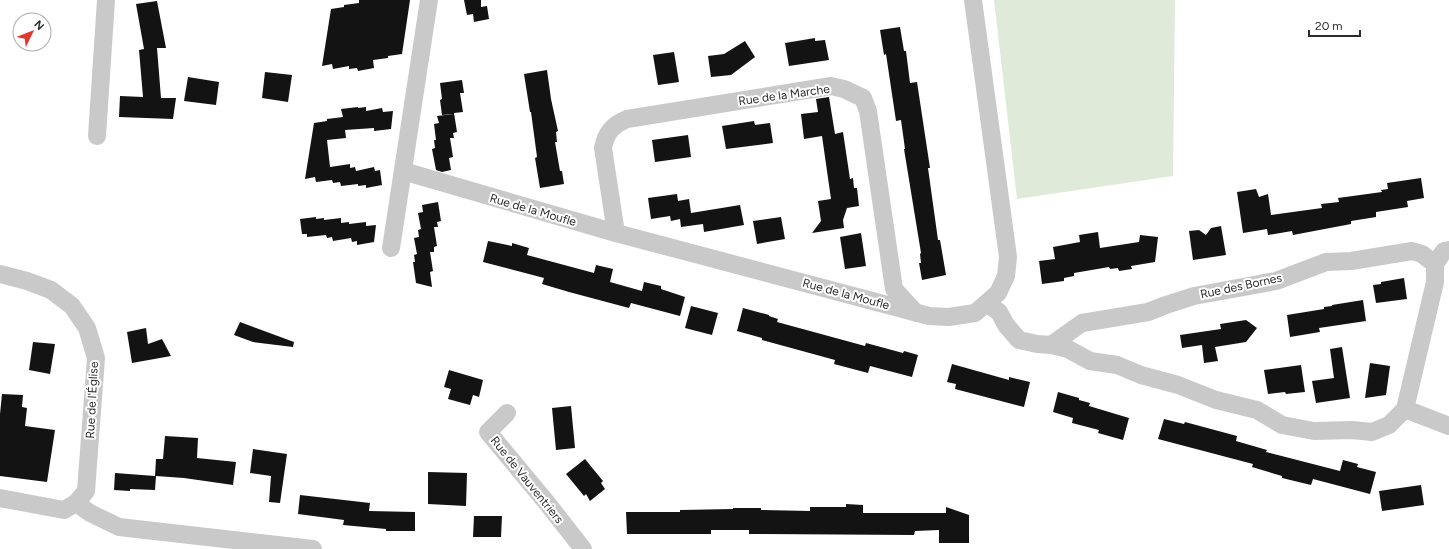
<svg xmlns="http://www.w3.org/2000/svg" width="1449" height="549" font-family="Figtree,sans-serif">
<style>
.green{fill:#e0ead9}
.building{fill:#131313}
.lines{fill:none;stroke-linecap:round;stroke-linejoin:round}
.minor{stroke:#c9c9c9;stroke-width:18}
.labels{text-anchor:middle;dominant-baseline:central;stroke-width:4;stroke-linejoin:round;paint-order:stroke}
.street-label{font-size:12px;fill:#2c2c2c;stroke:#fff}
</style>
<rect width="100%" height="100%" fill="#fff"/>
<polygon class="green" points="994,0 1175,0 1173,176 1017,199"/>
<g class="building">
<polygon points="359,0 410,0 402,54 388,56 388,58 373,60 374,68 358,71 357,68 349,69 349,66 333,69 332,64 322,66 331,9 344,7 344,5 359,3"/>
<polygon points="464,0 481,0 481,7 487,6 489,19 474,22 473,14 467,15"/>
<polygon points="157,1 166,48 157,48 161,98 176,98 173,119 119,117 120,96 143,97 139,50 144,49 136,4"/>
<polygon points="900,27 904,51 906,51 910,83 917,82 930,168 928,168 938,240 940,240 946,275 922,280 919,263 921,263 920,254 921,253 904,149 905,149 901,120 896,121 886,54 884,55 880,30"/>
<polygon points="815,38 815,41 825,40 829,60 789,66 785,43"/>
<polygon points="745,41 755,57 731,75 711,77 708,56 724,54"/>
<polygon points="674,52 679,82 658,85 653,55"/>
<polygon points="547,70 551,99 558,131 556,132 557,142 555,142 560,171 562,171 564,184 540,188 535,158 537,157 531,112 530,112 524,74"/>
<polygon points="265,72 292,75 288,102 262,98"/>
<polygon points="188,77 219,82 216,105 184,101"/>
<polygon points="462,80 464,93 460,93 463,112 454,113 457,132 453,133 454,138 450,138 453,157 449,158 451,170 442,172 436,170 432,149 435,148 434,140 436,140 434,124 439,123 437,116 453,114 442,115 440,100 442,99 440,83"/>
<polygon points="829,97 835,134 843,132 850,179 853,178 854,188 857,188 859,206 847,208 843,220 844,228 812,233 821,221 818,201 831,199 822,136 804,139 801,114 818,112 816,99"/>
<polygon points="358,107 358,108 366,107 366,111 382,108 383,112 393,111 391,129 374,131 374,128 345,130 346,138 327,140 330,167 350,164 350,168 355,167 356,171 374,167 375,171 380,170 382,185 366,188 366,185 358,186 358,184 341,186 340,182 333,183 332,180 316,182 315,177 305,179 314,123 327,121 327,119 343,117 341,109"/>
<polygon points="754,121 755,125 770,123 773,143 726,149 722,126"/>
<polygon points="688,135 691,157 655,162 652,140"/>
<polygon points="1421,178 1424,198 1407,201 1408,207 1376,212 1376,217 1351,221 1351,224 1293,235 1292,231 1268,235 1267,229 1243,233 1237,192 1256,189 1259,197 1268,194 1271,215 1322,208 1321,204 1339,202 1338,198 1382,192 1381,190 1388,189 1387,183"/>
<polygon points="677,194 678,201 689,199 691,213 740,205 744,225 704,232 703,224 681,227 680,219 671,221 670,216 651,219 648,198"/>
<polygon points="438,202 441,221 437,222 438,227 434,227 437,246 434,247 434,252 430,252 433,271 430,272 432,287 416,283 413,262 415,262 414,255 417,254 414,238 419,237 418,230 421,229 418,213 423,212 422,205"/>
<polygon points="316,217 316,219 324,218 324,220 341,218 341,223 349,222 349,224 366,222 366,226 376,225 374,242 357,245 357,241 352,242 351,238 333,241 332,237 327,238 326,235 307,237 307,234 302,234 300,219"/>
<polygon points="781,217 785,239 757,244 753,221"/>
<polygon points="1221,226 1226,255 1193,260 1189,231 1199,230 1206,235 1211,228"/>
<polygon points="1098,232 1100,248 1139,242 1140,235 1158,237 1155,262 1131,266 1132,269 1119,271 1118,268 1110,269 1109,267 1074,273 1074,276 1064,278 1064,281 1042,284 1039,261 1055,259 1053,247 1080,242 1079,235"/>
<polygon points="861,233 866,266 845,269 840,237"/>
<polygon points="488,241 512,246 512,243 529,248 527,255 594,273 596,265 613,269 610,282 642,291 644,282 661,286 661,289 685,297 680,316 631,303 629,308 569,292 542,284 544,278 483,262"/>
<polygon points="1404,278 1407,299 1376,303 1373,285 1381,284 1381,282"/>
<polygon points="1363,300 1366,321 1319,328 1320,332 1290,337 1287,315 1324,309 1324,307 1332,306 1332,305"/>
<polygon points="691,306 718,313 712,335 685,328"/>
<polygon points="743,308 769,315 769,316 778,319 777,322 865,346 866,343 903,353 904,351 918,355 912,377 870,366 868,373 834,364 835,360 762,340 762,338 737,331"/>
<polygon points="1246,320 1257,328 1246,342 1215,347 1218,361 1204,363 1202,345 1182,348 1180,335 1221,329 1220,324"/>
<polygon points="240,322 294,342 293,347 253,342 234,335"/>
<polygon points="146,328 148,344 162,339 171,356 132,363 127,332"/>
<polygon points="33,342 55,344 50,374 29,370"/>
<polygon points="1342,347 1350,398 1316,403 1312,381 1334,378 1330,349"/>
<polygon points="1370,363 1390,366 1386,395 1365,398"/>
<polygon points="952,364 1009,380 1009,377 1030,382 1024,407 955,389 956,384 947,382"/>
<polygon points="1301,365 1305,392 1286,394 1285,392 1268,394 1264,370"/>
<polygon points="449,370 483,380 479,397 473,395 470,405 448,399 451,389 444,387"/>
<polygon points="1058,392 1079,398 1079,400 1090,403 1089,406 1129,418 1123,440 1098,433 1099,430 1072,423 1073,418 1053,412"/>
<polygon points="2,394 23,395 22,407 27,408 25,426 55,430 47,482 0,476 0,414"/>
<polygon points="571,406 575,448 556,450 552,408"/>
<polygon points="1164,419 1184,424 1185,422 1237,436 1236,441 1267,450 1266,452 1340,471 1343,460 1358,464 1357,467 1376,472 1370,494 1313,479 1311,485 1282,478 1282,476 1252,467 1253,464 1158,439"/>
<polygon points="165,436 198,438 197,458 236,462 233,485 184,478 156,476 155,490 130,489 130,491 114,490 115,473 155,476 156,459 163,459"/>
<polygon points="253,449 287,454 280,503 269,502 271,476 250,473"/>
<polygon points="585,459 603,481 601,483 605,489 590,501 586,494 584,496 566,474"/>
<polygon points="428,472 467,473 466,506 428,504"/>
<polygon points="1421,485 1424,505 1382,511 1379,491"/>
<polygon points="300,495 370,503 369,511 415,512 415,531 386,531 386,529 343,525 344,520 298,514"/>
<polygon points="846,504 863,505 863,513 946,513 946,507 969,515 969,543 939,543 939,530 915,531 914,535 749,534 749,530 711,530 711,534 627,534 626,512 680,512 680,510 733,509 733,508 761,508 761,510 810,511 810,507 846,507"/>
<polygon points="474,516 502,516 501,537 473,537"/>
</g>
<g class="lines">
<g class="minor">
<polyline points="97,136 106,0"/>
<polyline points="403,171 616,233 929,316 949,317 975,313 998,293 1006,276 1008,257 973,0"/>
<path d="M 616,233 L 603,148 C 606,132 613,125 627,119 L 831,86 L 844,89 L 863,98 L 868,111 L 894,289 L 916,313"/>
<polyline points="391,248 429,0"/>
<polyline points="1435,264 1444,251 1449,250"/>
<polyline points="0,274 27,281 51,290 72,306 87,328 96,358 86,491 76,503 64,510 0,498"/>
<polyline points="987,304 999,312 1006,325 1019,340 1037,344 1051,345 1082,323 1148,312 1166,305 1194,296 1276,281 1326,262 1351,261 1412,251 1422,254 1435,264 1435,282 1405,409 1389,425 1372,432 1352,430 1314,431 1282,425 1257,410 1216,400 1178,385 1141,375 1117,365 1090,361 1068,349 1051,345"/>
<polyline points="1405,409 1449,426"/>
<polyline points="507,413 488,432 547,503 583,549"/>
<polyline points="76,503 90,513 119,527 313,549"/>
</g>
</g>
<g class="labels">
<g class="street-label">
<text transform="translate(784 95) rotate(-8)">Rue de la Marche</text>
<text transform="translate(533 210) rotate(16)">Rue de la Moufle</text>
<text transform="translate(1241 286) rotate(-12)">Rue des Bornes</text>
<text transform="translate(846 294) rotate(15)">Rue de la Moufle</text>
<text transform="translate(92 400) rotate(-87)">Rue de l'Église</text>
<text transform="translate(527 480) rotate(51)">Rue de Vauventriers</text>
</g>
</g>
<g transform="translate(32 32) rotate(47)"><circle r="19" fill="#ffffff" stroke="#ababab"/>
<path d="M0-3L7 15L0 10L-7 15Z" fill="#e2372f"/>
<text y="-6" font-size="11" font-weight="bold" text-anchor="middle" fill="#2c2c2c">N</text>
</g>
<path d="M1309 30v6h51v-6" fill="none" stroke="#2c2c2c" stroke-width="2"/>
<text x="1315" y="30" font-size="12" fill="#2c2c2c" stroke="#ffffff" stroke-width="3" paint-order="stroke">20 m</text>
</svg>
